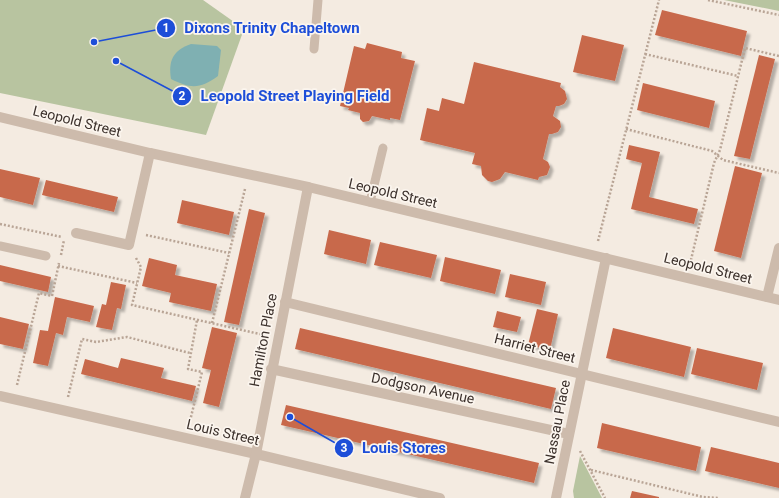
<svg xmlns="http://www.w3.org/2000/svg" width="779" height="498" font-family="Roboto,sans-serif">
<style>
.green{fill:#b8c4a0}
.water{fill:#7fb0b2}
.building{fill:#c8694b;filter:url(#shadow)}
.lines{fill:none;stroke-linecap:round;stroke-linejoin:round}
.path{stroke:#b9a596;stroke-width:2.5;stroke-dasharray:2 2;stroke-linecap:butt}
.service{stroke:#cdbbac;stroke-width:9}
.minor{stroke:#cdbbac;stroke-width:10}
.labels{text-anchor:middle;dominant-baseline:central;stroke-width:3.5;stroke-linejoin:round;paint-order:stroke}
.street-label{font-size:14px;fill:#3b302b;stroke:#fbf5ee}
.leader{fill:none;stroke:#1d4ed8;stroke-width:1.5}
.callout-dot{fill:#1d4ed8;stroke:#fbf5ee;stroke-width:1.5}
.mark-label{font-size:12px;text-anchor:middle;font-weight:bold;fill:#fff}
.callout-label{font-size:15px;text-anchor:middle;font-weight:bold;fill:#1d4ed8;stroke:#fbf5ee;stroke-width:3.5;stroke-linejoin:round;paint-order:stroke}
</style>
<defs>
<filter id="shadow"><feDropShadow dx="3.5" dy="3.5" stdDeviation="1" flood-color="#0004"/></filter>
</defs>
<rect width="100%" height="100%" fill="#f4ebe1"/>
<g class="green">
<polygon points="0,0 203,0 244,29 206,135 0,93"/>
<polygon points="724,0 779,0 779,11"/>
<polygon points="580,456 602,498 574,498 573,491"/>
</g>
<path class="water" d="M 191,44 L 217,46 L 221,50 L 218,76 C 200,89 191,89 171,79 C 168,61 173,50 191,44 Z"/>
<g class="building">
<polygon points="662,10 747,31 741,56 655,35"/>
<polygon points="582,35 624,45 615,81 573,72"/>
<polygon points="367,43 402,52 401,58 415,61 400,120 390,118 390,120 372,116 369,121 363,122 360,119 360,113 348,110 349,108 340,106 354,46 365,49"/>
<polygon points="759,55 775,59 750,159 734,156"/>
<polygon points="474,62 561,83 560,87 565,91 567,99 564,104 559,106 556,106 553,116 560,121 561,127 558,132 552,134 549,134 543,159 548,162 550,167 547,175 539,177 538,180 505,172 500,179 492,182 488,181 482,175 481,166 472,164 475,153 420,140 427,108 439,111 442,98 464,104"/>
<polygon points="643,83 715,101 709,128 637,110"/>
<polygon points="629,145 660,152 649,197 698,209 694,224 631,209 642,163 626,159"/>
<polygon points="735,166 762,173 741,258 714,251"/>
<polygon points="0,169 40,178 33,205 0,197"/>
<polygon points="46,180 118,197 114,212 42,195"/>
<polygon points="182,200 234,212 229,235 177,223"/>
<polygon points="249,209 265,213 239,325 224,322"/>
<polygon points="329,230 371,240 366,264 324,254"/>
<polygon points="380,242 437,255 431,278 374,265"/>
<polygon points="445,257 501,270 495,294 440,281"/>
<polygon points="149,258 177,265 175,275 217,284 211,311 169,302 171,293 142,286"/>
<polygon points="0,265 51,277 48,292 0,281"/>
<polygon points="510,274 546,282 541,305 505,297"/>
<polygon points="111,282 126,285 121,309 117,308 112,330 96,327 102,304 106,305"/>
<polygon points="55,297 94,306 90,322 67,317 63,335 56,333 48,366 33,363 40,330 48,331"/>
<polygon points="537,309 558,314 550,350 528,345"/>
<polygon points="497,311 521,317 517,332 493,327"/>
<polygon points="0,317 29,324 23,349 0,344"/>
<polygon points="212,327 237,333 219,407 203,403 211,370 202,368"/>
<polygon points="300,328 556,388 551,409 295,349"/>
<polygon points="613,328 691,347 684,377 606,358"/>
<polygon points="697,348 763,363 757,390 691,374"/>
<polygon points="121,358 164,368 161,378 196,386 192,401 81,374 85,359 118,368"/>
<polygon points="286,405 539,463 534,483 281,425"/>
<polygon points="602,423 701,447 696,471 597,448"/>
<polygon points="711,447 779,463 779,488 705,471"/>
<polygon points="632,491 659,497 659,498 630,498"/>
</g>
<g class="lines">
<g class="path">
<polyline points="708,0 779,15"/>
<polyline points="645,54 738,76"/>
<polyline points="626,129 712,151 723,160 779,173"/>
<polyline points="0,224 62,237"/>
<polyline points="146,235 229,253"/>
<polyline points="598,241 659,0"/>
<polyline points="61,255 64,240"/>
<polyline points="136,258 141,267 132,305 264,335"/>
<polyline points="690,264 714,163 720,150 745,48 779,56"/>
<polyline points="58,266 137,283"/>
<polyline points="212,323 245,189"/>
<polyline points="17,385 39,293 52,296 59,263"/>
<polyline points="68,397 82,339 96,342 127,337 190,353"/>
<polyline points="189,425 202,372 188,369 197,320"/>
<polyline points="580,451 605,498"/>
<polyline points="591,470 703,497 718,498"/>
</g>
<g class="service">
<polyline points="314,49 318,0"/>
<polyline points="370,202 383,148"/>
<polyline points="0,246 46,256"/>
</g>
<g class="minor">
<polyline points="0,117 150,153 308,187 779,300"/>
<polyline points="76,233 129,245 150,153"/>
<polyline points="767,297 779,248"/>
<polyline points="285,302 779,422"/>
<polyline points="271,369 569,434"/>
<polyline points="0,396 256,454 440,498"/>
<polyline points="245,498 256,454 308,187"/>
<polyline points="556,498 606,258"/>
</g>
</g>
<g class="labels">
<g class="street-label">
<text transform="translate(77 121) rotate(14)">Leopold Street</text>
<text transform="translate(393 193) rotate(13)">Leopold Street</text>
<text transform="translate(708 268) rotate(14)">Leopold Street</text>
<text transform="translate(263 340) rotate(-79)">Hamilton Place</text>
<text transform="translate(535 348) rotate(14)">Harriet Street</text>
<text transform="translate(423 388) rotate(12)">Dodgson Avenue</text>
<text transform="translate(557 422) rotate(-79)">Nassau Place</text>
<text transform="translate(223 432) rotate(13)">Louis Street</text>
</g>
</g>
<path class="leader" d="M94 42L166 28M116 61L182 96M290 417L344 448"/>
<g class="callout-dot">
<circle cx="94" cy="42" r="4"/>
<circle cx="116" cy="61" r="4"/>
<circle cx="290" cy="417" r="4"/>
<circle cx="166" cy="28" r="10"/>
<circle cx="182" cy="96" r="10"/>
<circle cx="344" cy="448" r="10"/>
</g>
<g class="mark-label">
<text x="166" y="32">1</text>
<text x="182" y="100">2</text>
<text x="344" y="452">3</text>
</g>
<g class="callout-label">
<text x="272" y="33">Dixons Trinity Chapeltown</text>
<text x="295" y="101">Leopold Street Playing Field</text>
<text x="404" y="453">Louis Stores</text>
</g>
</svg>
